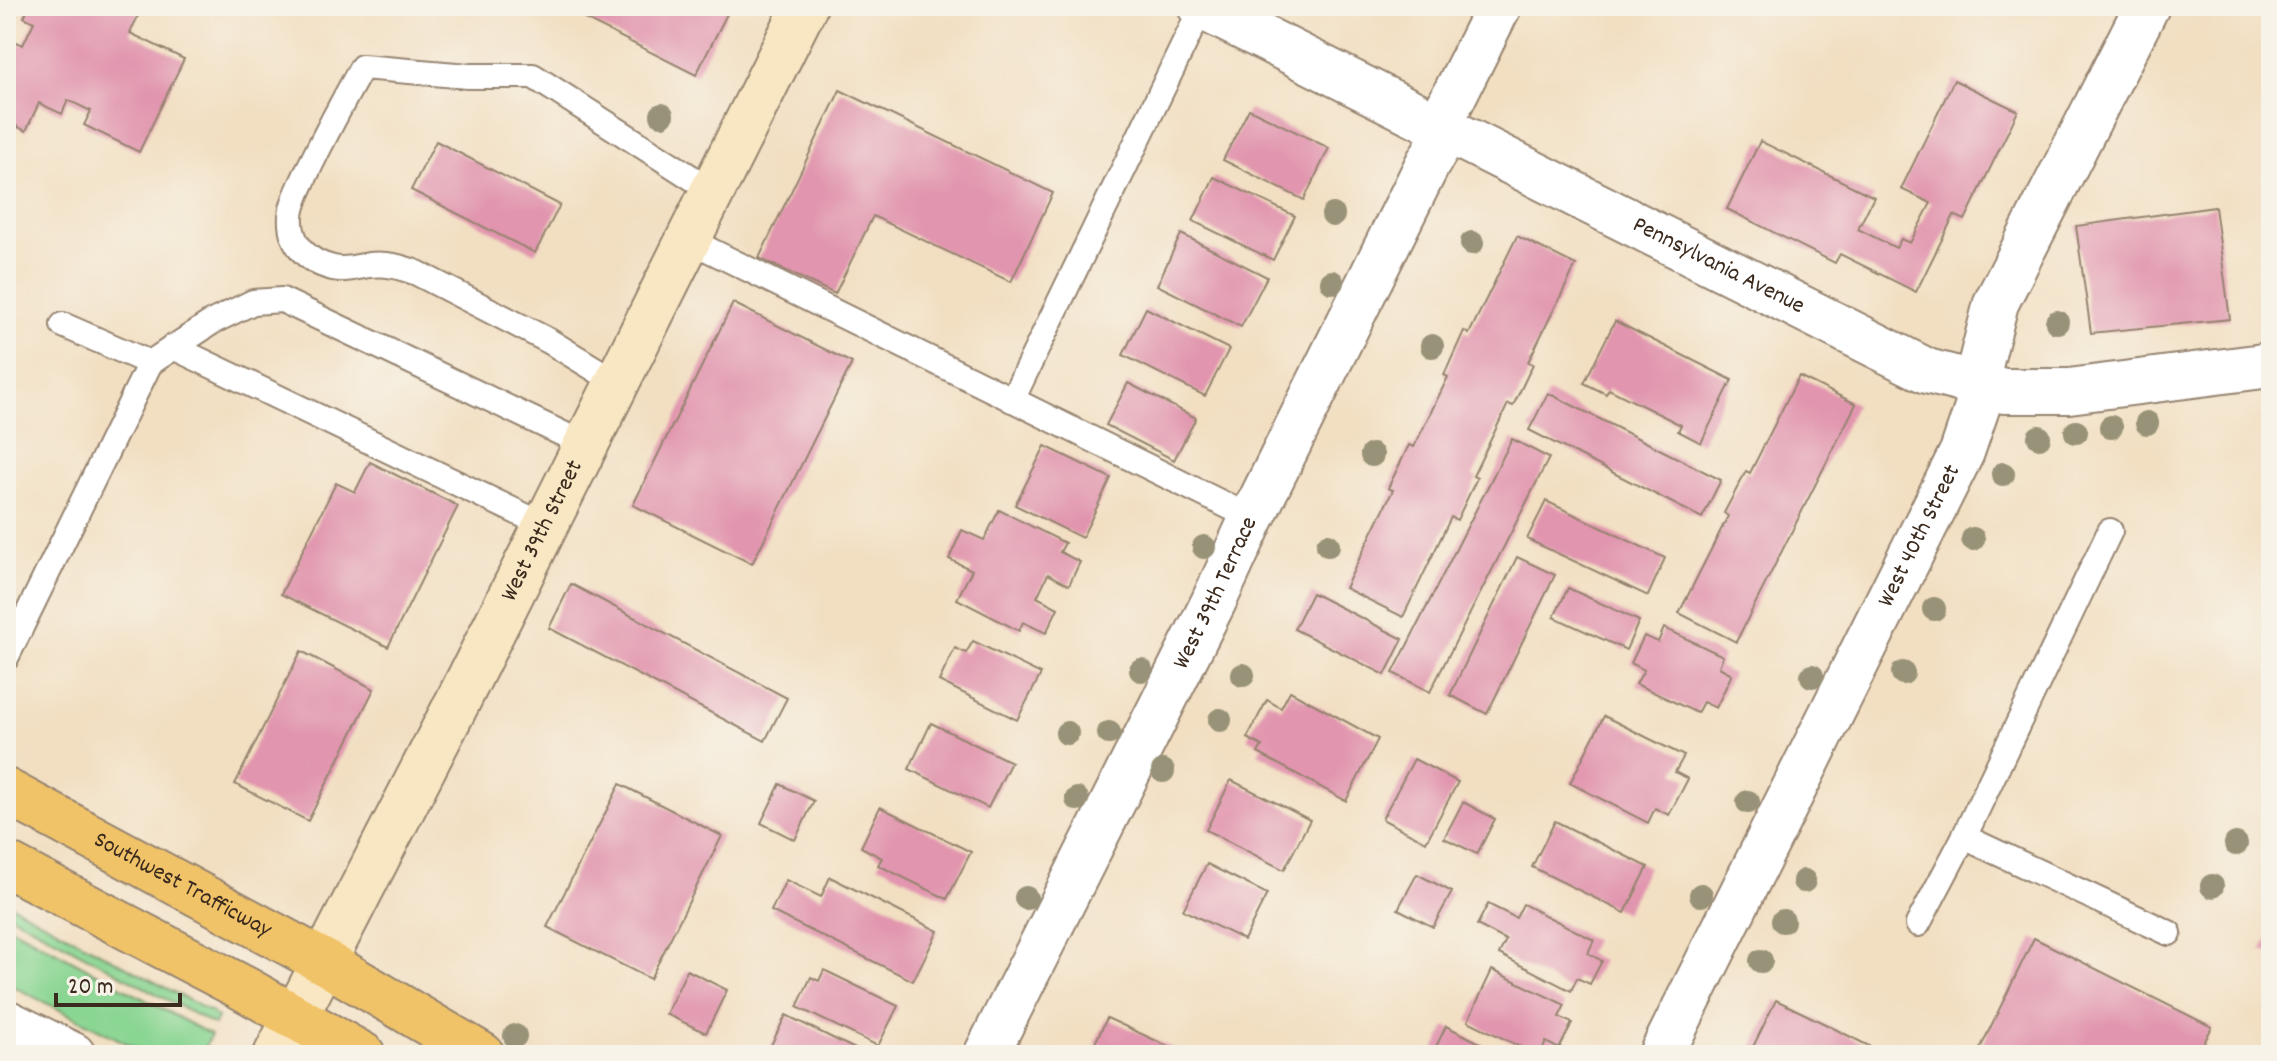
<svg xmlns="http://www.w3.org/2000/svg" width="2277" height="1061" font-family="Dekko,sans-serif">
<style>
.grass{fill:#89d592;stroke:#628058;stroke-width:2}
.building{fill:#e195ae}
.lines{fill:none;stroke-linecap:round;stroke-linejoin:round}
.lane-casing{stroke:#968470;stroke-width:28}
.street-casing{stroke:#968470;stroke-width:48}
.secondary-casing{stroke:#968470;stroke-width:48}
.primary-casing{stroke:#968470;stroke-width:48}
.lane{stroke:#fff;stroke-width:24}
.street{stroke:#fff;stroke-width:44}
.secondary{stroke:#f9e7c3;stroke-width:44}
.primary{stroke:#f1c369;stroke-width:44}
.tree{fill:#989378}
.labels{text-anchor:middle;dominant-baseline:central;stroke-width:7;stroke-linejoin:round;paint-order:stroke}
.street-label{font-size:24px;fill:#3b2a1e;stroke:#f7f3e8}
</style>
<rect width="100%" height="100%" fill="#f7f3e8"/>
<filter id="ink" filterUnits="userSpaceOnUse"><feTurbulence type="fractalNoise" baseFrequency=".0125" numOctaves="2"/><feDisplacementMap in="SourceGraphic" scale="16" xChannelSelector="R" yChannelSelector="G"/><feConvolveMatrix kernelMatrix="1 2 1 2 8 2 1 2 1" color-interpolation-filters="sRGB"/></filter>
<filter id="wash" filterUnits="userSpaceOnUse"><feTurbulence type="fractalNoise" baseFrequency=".006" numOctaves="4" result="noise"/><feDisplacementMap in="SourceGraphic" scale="32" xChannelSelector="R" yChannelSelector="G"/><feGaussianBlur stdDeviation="1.8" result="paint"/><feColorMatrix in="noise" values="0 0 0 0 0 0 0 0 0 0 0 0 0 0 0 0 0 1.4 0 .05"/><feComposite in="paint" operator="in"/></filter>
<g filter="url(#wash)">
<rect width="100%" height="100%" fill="#f2dfc2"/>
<g class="grass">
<polygon points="6,902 211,1012 218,1018 214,1025 6,913"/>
<polygon points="6,925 211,1035 201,1055 150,1055 6,983"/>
</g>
<g id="blocks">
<g class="building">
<polygon points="29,6 122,6 139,14 130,33 184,59 139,152 84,125 91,111 68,100 62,114 39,103 26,131 6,121 6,37 23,45 34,22 24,17"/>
<polygon points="586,6 731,6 696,75 581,17"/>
<polygon points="1954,80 2018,111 1965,220 1954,215 1916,292 1840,254 1835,263 1727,209 1760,141 1874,197 1858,229 1896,248 1901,239 1910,243 1931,203 1901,189"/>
<polygon points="840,90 1053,193 1011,282 873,216 835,294 759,258"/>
<polygon points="1249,109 1329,148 1304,200 1223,160"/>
<polygon points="436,141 560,205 535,253 411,190"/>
<polygon points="1214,177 1295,216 1273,260 1193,221"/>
<polygon points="2215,207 2230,319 2091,333 2076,226"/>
<polygon points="1181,234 1267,277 1241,327 1157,285"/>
<polygon points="1517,236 1576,265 1528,362 1533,364 1513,406 1508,404 1473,476 1477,478 1457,520 1451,517 1403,617 1345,588 1393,490 1388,488 1409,445 1414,447 1448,377 1444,375 1464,331 1469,334"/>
<polygon points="733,303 852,363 752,564 633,505"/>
<polygon points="1146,308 1229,349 1205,396 1123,355"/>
<polygon points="1615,321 1732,380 1701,443 1678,431 1681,425 1609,389 1606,394 1584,383"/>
<polygon points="1799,376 1856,404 1736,642 1679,613 1728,516 1724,513 1746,471 1750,473"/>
<polygon points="1128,383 1196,418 1174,460 1106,425"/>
<polygon points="1548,393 1721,480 1702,518 1529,430"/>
<polygon points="2271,418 2271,451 2269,451 2265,419"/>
<polygon points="1512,439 1549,458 1430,692 1393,673"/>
<polygon points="1045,446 1111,478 1082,538 1015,505"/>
<polygon points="370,462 458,506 388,647 281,594 336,483 355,492"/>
<polygon points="1546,501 1665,558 1648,596 1527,539"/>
<polygon points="999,510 1065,543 1060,552 1080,562 1069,585 1048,574 1037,597 1058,608 1046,633 1023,622 1019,631 957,599 972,570 949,559 962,530 984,540"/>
<polygon points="1517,557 1555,575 1487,714 1450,695"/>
<polygon points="571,584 787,698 765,741 549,628"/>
<polygon points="1568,588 1639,621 1626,650 1554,617"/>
<polygon points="1312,593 1403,639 1385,675 1294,629"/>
<polygon points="1664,628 1723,656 1719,667 1732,674 1716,708 1703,702 1697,713 1636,684 1644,670 1631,663 1644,636 1658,642"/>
<polygon points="973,641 1041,674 1017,720 939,681 955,648 966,653"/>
<polygon points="301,651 374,689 308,821 235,784"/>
<polygon points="1290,691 1378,739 1346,801 1258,753 1262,746 1247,738 1267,700 1281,708"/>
<polygon points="1604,716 1684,756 1675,772 1688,779 1669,815 1655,808 1648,823 1570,783"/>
<polygon points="931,723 1011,762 988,808 909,769"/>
<polygon points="1414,759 1458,782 1426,842 1382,819"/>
<polygon points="1231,780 1310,820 1284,870 1206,830"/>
<polygon points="620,784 722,836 650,979 547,927"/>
<polygon points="780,784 814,801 795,840 761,823"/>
<polygon points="1463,802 1495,819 1477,854 1444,838"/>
<polygon points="880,807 971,852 947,899 878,865 882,858 861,847"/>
<polygon points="1555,821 1648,867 1625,913 1532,867"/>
<polygon points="1207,864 1267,894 1244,940 1183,910"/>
<polygon points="1417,874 1452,892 1433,927 1398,909"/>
<polygon points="830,877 938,931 913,981 771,911 786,880 821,897"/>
<polygon points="1488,904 1516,918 1523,904 1594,940 1588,953 1602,961 1590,984 1577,978 1571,991 1499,954 1506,940 1477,925"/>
<polygon points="2271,933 2271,954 2262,950"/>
<polygon points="2034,938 2212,1027 2198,1055 1977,1055"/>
<polygon points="687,970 727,990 706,1033 666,1014"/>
<polygon points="824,970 898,1006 878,1046 797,1007 811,977 819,981"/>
<polygon points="1492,970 1565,1005 1559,1017 1572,1023 1559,1049 1546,1042 1540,1055 1537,1055 1468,1021"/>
<polygon points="1776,1000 1811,1017 1887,1055 1749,1055"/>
<polygon points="786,1015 867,1055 766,1055"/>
<polygon points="1107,1018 1187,1055 1110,1055 1112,1051 1095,1043"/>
<polygon points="1446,1026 1504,1055 1432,1055"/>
</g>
</g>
</g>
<g filter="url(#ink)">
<use href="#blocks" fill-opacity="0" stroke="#968470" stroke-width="2"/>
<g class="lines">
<g class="lane-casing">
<g id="lane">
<polyline points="689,240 1252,518"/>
<polyline points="63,325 150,363 212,322 253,302 282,300 586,445"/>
<polyline points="173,347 546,526"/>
<path d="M 618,383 L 549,341 L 417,273 C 401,267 387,263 369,265 C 356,267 346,271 333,268 C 307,262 289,243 291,216 C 292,201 302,184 308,170 C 325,135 343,101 362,67 L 468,76 L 533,76 L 714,192"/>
<polyline points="1012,400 1202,7"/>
<polyline points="6,658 150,363"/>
<polyline points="1964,837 2169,933"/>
<polyline points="1918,924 1964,837 2110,531"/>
</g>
</g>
<g class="street-casing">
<g id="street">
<path id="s1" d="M 1200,6 L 1927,371 L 2004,391 L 2069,391 L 2271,365"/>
<polyline points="1439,126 1499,6"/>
<polyline points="6,1022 73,1055"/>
<path id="s2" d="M 986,1055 L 1213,603 L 1252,518 L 1428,163 L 1447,131"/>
<path id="s3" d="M 1661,1055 L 1962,452 L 1978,405 L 1976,382 L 1996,303 L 2147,6"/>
</g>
</g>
<g class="secondary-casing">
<g id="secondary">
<path id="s4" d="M 276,1055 L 456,705 L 805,6"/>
</g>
</g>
<g class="primary-casing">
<g id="primary">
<path id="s5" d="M 6,791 L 326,963 L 482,1055"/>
<polyline points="6,864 245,989 363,1055"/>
</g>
</g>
<use href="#lane" class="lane"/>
<use href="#street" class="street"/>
<use href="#secondary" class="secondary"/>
<use href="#primary" class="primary"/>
</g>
<g class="tree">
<circle cx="662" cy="115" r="12"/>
<circle cx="1333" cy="215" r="12"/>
<circle cx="1472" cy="243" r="12"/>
<circle cx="1332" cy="282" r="12"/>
<circle cx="2057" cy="322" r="12"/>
<circle cx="1432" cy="346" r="12"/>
<circle cx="2147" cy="423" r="12"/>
<circle cx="2111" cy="427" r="12"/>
<circle cx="2076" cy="432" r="12"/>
<circle cx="2039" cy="437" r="12"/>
<circle cx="1372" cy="455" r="12"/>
<circle cx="2003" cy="474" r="12"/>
<circle cx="1973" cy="539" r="12"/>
<circle cx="1328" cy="545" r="12"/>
<circle cx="1204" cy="547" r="12"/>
<circle cx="1934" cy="609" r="12"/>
<circle cx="1141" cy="670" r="12"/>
<circle cx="1903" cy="673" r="12"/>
<circle cx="1243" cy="675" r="12"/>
<circle cx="1812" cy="676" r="12"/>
<circle cx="1220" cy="720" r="12"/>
<circle cx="1067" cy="733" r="12"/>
<circle cx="1109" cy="733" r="12"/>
<circle cx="1163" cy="771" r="12"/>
<circle cx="1077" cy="799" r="12"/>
<circle cx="1748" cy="802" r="12"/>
<circle cx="2236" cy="844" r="12"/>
<circle cx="1804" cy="881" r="12"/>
<circle cx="2212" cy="886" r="12"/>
<circle cx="1701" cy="895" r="12"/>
<circle cx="1026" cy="898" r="12"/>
<circle cx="1783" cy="921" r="12"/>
<circle cx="1761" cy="961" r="12"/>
<circle cx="515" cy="1036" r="12"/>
</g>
</g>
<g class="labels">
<g class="street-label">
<text stroke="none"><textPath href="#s1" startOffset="580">Pennsylvania Avenue</textPath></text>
<text stroke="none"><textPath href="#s4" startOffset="588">West 39th Street</textPath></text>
<text stroke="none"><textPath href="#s3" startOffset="580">West 40th Street</textPath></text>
<text stroke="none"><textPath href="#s2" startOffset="516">West 39th Terrace</textPath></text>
<text stroke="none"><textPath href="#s5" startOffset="200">Southwest Trafficway</textPath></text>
</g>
</g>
<rect width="2277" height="1061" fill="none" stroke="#f7f3e8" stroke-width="32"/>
<path d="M56 993v12h124v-12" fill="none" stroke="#3b2a1e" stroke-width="4"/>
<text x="68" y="993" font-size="24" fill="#3b2a1e" stroke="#f7f3e8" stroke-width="6" paint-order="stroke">20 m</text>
</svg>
